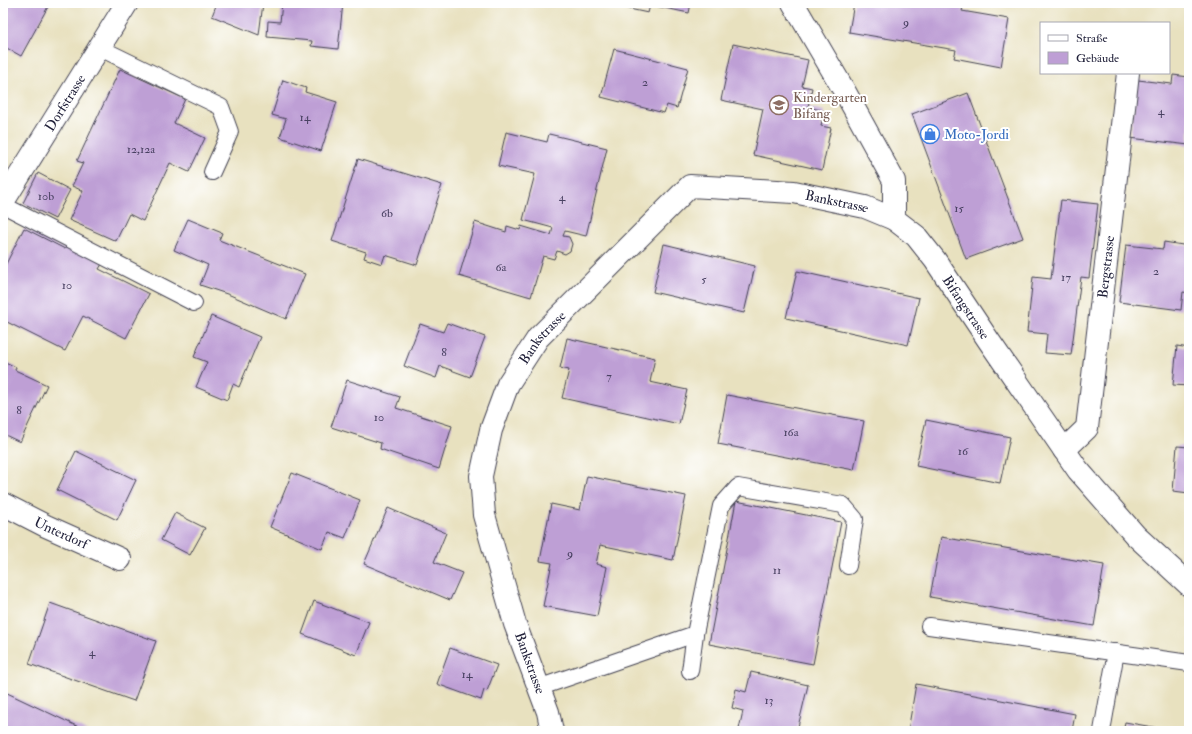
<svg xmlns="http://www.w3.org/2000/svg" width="1192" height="734" font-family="'IM FELL Double Pica',serif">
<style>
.building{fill:#be9fd5}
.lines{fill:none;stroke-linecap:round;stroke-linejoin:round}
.service-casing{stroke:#403f4f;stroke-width:18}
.minor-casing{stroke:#403f4f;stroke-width:24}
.service{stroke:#fff;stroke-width:16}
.minor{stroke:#fff;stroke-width:22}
.labels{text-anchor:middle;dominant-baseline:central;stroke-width:4;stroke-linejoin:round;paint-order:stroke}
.number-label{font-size:12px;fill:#494162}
.education-label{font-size:14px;fill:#785e54;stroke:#fff;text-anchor:start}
.street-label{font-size:14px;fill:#22223b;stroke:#fff}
.shop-label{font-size:14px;fill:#366cbe;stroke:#fff;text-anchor:start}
</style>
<rect width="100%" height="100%" fill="#fff"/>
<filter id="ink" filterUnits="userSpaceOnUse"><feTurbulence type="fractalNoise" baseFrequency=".025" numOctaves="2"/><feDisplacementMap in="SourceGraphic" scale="8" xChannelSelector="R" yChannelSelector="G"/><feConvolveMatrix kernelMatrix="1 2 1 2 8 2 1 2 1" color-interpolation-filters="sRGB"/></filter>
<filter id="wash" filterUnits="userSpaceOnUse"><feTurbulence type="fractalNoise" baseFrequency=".012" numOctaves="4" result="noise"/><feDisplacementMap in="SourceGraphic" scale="16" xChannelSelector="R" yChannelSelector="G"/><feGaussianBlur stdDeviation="0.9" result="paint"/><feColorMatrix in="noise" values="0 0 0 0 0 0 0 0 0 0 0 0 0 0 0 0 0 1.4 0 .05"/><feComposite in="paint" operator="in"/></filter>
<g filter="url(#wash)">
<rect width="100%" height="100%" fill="#e8e1bf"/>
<g id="blocks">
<g class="building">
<polygon points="3,3 50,3 21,56 3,46"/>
<polygon points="217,3 263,3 259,35 212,16"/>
<polygon points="282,3 343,3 338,49 311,46 312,41 267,37 268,21 280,22"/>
<polygon points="601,3 691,3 689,13 650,5 648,13"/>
<polygon points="854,3 964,3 962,11 1009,19 1001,67 954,58 956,50 849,32"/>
<polygon points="733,44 808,60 802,86 812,88 808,107 824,111 821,126 831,128 822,170 753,155 763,109 721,100"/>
<polygon points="614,49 688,68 677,108 667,105 664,113 601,97"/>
<polygon points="120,69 185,99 174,123 205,138 189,172 170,163 143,221 129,214 116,241 69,220 83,191 72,186 83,163 77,161"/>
<polygon points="1173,75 1189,77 1189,145 1130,138 1138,80 1172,84"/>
<polygon points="283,80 306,88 305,92 337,102 321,151 280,137 286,119 272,115"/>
<polygon points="968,93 1023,238 966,259 912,114"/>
<polygon points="506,132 547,142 549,134 607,148 586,236 565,231 563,236 569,237 572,244 570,251 565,254 557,251 554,259 543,256 531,297 459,276 475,222 506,232 507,226 520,230 521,226 551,235 553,228 523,220 535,174 498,166"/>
<polygon points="358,159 442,185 417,265 385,255 382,264 364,258 366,252 332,241"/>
<polygon points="38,173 70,190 55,219 23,203"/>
<polygon points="1061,200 1098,204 1089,278 1081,277 1071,355 1045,353 1047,334 1027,332 1033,277 1051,279"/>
<polygon points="188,219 222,233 219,240 305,274 286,319 230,295 200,285 208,265 174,250"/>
<polygon points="24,228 65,249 69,240 105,259 99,269 149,294 126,338 83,316 65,351 3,320 3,270"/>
<polygon points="1164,242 1189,246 1189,293 1183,292 1181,310 1119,302 1126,245 1163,249"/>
<polygon points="664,244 755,266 744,313 653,292"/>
<polygon points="797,271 919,298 908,345 786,318"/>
<polygon points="211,316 260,337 239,387 233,384 227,400 196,387 207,362 194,357"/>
<polygon points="447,323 485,337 470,377 440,366 436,378 404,366 420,324 443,332"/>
<polygon points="567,338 655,358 650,382 687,390 679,424 562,398 569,370 560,368"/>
<polygon points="1177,346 1189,348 1189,386 1173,385"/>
<polygon points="3,361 16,367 15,370 47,385 20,442 3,434"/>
<polygon points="347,380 400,397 396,408 452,426 439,469 380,449 381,443 331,427"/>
<polygon points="727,395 864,421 854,470 718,444"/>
<polygon points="926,420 1010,437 1000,483 916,466"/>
<polygon points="1177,446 1189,447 1189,493 1173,491"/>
<polygon points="76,451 136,480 117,520 57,490"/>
<polygon points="292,473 360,500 345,538 329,532 322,549 270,527"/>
<polygon points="587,476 686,496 673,560 600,545 596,564 607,567 597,616 543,606 552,563 540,561 551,504 580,510"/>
<polygon points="736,501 841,522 813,664 709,644"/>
<polygon points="388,508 446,533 434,562 462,573 450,600 364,564"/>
<polygon points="175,513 205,528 190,555 161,540"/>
<polygon points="941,537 1104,565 1094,626 930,597"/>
<polygon points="314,601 369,622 356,655 302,634"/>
<polygon points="50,603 156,641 134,701 29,664"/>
<polygon points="450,648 497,665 487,691 484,690 481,700 437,684"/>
<polygon points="751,672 808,685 797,731 747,731 739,729 743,711 732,708 736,689 746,692"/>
<polygon points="916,684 1075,714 1072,731 908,731"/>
<polygon points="3,691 87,731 3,731"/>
<polygon points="1125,722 1169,730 1169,731 1123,731"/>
</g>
</g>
</g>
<g filter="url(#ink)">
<use href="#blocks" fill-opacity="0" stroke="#403f4f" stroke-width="1"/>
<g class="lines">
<g class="service-casing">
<g id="service">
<polyline points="100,48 221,107 230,132 212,172"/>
<polyline points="3,205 194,303"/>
<polyline points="929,626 1189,663"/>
<polyline points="690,671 695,634 721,506 738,487 843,505 855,519 848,566"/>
<polyline points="538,688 695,634"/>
<polyline points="1102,731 1116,652"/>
</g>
</g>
<g class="minor-casing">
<g id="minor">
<polyline points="793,3 845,92 894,181 894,219"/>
<path id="s1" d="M 3,202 L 127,3"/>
<path id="s2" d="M 1064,450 L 1087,428 L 1128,73"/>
<path id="s3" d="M 3,504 L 46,526 L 120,559"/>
<path id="s4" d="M 552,731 L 548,712 L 515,624 L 484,515 L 481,476 L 491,430 L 508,384 L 538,338 L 690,186 L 794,192 L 865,207 L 894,219 L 916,236 L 935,260 L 989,341 L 1078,470 L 1135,535 L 1189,585"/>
</g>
</g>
<use href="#service" class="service"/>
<use href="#minor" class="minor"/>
</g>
</g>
<defs>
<g id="school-ring" transform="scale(1)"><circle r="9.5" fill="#fff" stroke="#8d6e63" stroke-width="1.5"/><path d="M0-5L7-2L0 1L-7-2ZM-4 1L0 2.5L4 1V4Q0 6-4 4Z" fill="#8d6e63"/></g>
<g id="shop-ring" transform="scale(1)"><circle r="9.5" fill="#fff" stroke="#3f7fe0" stroke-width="1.5"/><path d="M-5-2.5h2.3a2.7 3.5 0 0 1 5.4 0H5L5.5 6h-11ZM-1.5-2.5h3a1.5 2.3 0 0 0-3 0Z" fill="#3f7fe0"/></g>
</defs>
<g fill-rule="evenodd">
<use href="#school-ring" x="779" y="105"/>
<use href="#shop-ring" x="930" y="134"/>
</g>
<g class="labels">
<g class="number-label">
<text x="906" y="22">9</text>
<text x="645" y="82">2</text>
<text x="1161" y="111">4</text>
<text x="305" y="117">14</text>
<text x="141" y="149">12,12a</text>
<text x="46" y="196">10b</text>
<text x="562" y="197">4</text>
<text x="959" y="208">15</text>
<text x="387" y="213">6b</text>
<text x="501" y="267">6a</text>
<text x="1156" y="271">2</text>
<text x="1066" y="277">17</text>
<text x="704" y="279">5</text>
<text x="67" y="285">10</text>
<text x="444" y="352">8</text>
<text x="609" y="376">7</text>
<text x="19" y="410">8</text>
<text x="379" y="417">10</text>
<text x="791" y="432">16a</text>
<text x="963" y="451">16</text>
<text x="570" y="553">9</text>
<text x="777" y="570">11</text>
<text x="92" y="652">4</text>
<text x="467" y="674">14</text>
<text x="769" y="700">13</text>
</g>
<g class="education-label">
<text x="793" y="97">Kindergarten<tspan x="793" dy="16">Bifang</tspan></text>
</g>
<g class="street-label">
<text stroke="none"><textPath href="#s1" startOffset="117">Dorfstrasse</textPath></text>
<text stroke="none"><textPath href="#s4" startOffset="780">Bankstrasse</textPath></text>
<text stroke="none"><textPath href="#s2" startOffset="194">Bergstrasse</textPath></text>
<text stroke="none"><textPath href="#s4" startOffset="955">Bifangstrasse</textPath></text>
<text stroke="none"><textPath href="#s4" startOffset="420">Bankstrasse</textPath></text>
<text stroke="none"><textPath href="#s3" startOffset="65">Unterdorf</textPath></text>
<text transform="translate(530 663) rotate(70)">Bankstrasse</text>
</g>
<g class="shop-label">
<text x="944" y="134">Moto-Jordi</text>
</g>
</g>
<rect width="1192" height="734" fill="none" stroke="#fff" stroke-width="16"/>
<rect x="1040" y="22" width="130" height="52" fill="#ffffff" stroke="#a7a7b1"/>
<rect x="1048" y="35" width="20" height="6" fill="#ffffff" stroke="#a7a7b1"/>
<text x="1076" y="42" font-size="12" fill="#22223b">Straße</text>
<rect x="1048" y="52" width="20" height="12" fill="#be9fd5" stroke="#a7a7b1"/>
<text x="1076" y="62" font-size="12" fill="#22223b">Gebäude</text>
</svg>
